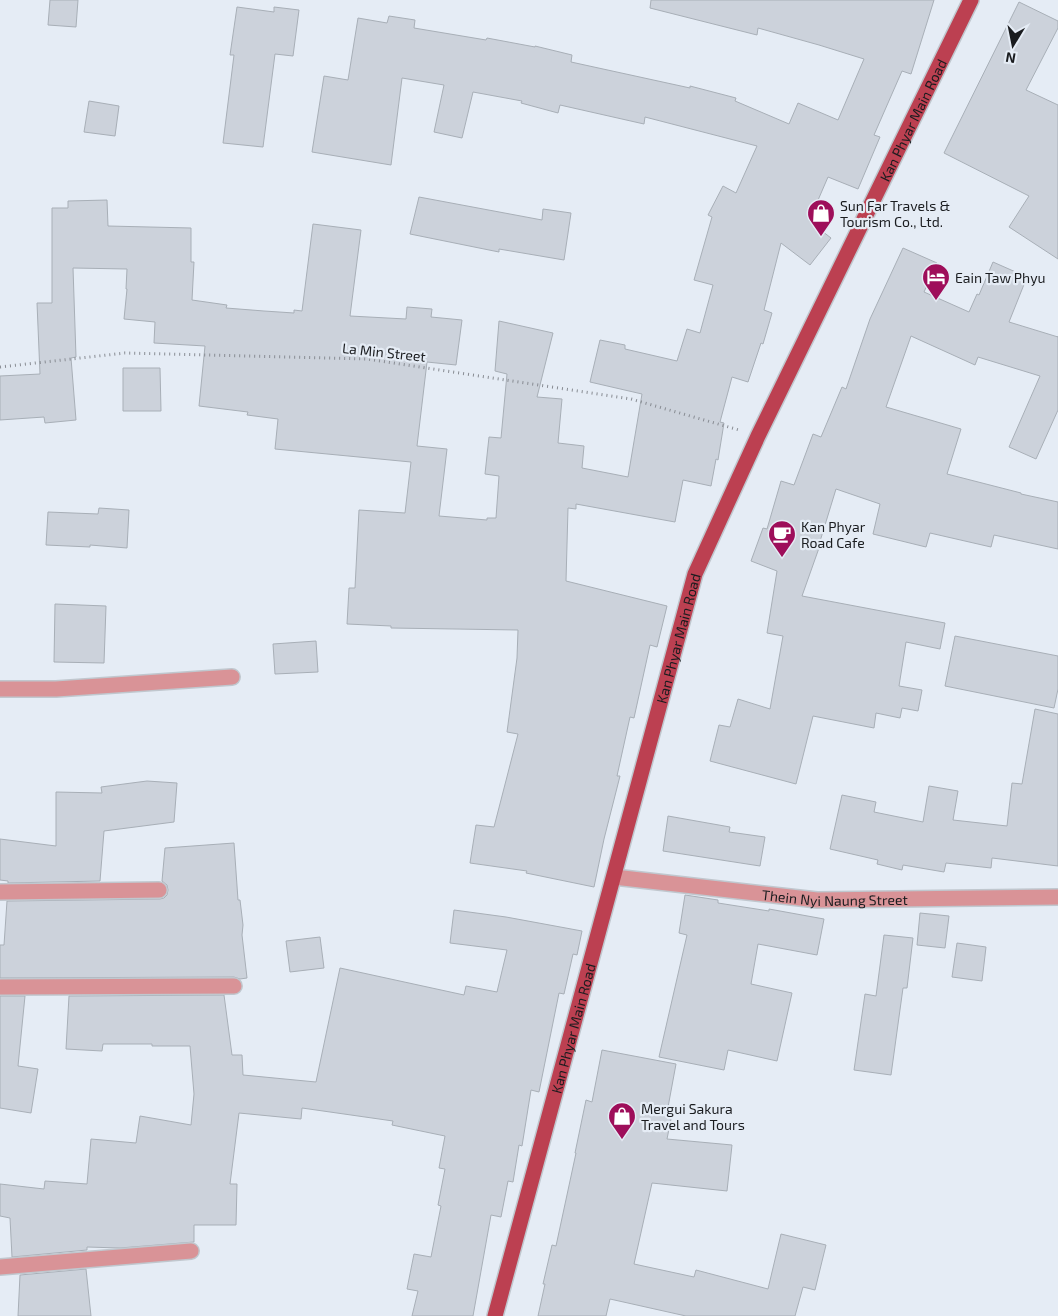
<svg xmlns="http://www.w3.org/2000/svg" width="1058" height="1316" font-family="'Exo 2',sans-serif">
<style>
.building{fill:#ccd2db;stroke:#a8afb7}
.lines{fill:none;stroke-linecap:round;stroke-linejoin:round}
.minor-casing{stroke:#c0c7ce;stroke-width:18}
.major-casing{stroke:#c0c7ce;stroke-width:18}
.path{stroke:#888c93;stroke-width:3;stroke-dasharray:1 4;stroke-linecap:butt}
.minor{stroke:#d99397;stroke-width:15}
.major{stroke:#bc4051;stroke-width:15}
.labels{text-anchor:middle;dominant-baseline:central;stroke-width:4.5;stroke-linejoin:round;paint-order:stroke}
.street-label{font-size:14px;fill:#1a1c1f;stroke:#e5ecf5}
.poi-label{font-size:14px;fill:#1a1c1f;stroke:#e5ecf5;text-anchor:start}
</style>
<rect width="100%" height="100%" fill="#e5ecf5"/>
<g class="building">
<polygon points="50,0 78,0 76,27 48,25"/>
<polygon points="651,0 934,0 911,74 902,71 874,135 880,137 858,189 828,177 809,221 831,238 810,265 781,243 764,310 772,313 763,344 761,343 748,382 732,377 720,422 724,423 718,460 716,459 711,486 683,480 675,522 576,504 576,509 568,508 566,581 667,606 657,647 650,645 634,718 630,717 617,776 620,776 604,839 594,887 526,873 527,871 470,863 476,825 494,827 518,734 507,732 517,658 518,630 391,628 391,626 347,624 349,588 355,588 359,510 405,513 411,462 275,449 278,419 247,415 248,412 199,406 205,346 154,343 155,322 124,319 127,289 126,289 127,269 73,268 76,357 71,358 76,420 45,423 44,417 0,420 0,376 40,374 37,303 52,303 52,208 68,208 68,201 107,200 108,226 191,228 191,262 194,262 192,300 227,305 226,308 264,311 294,313 294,310 302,311 313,224 361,230 350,316 406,319 407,307 432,309 431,317 462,320 456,365 427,362 417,446 447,449 439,516 487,520 487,518 496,518 499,476 485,474 489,437 501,438 507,374 495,371 499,321 553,333 537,397 562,399 558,443 584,446 582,468 628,477 642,394 590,382 600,340 625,345 625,349 677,361 687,329 700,333 713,285 694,280 712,217 708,215 723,186 736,193 757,146 645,117 644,124 560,105 558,113 521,103 522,101 473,92 462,138 434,132 444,85 402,78 391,165 312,152 324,76 348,80 358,18 387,23 389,16 415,20 414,28 486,40 487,38 535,47 535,46 572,55 571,62 690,88 690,86 736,98 735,101 789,124 798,103 838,120 864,59 819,45 758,28 757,35 650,8"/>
<polygon points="1019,2 1058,21 1058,28 1026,90 1058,105 1058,259 1009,227 1029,196 944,153"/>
<polygon points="237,7 274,12 274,7 299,10 293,56 275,54 263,147 223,143 234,55 230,55"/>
<polygon points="89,101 119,106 115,136 84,132"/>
<polygon points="419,197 542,220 543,209 571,213 564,260 499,249 499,252 410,234"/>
<polygon points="903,248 937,263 924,292 969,312 977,294 979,295 993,262 1027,277 1009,322 1058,337 1058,336 1058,410 1036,459 1009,447 1040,376 978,357 975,365 911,336 886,407 961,429 947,474 1021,493 1021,494 1058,502 1058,549 994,535 991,547 930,533 926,547 873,534 880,504 836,489 818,548 819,548 802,596 945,623 940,649 906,642 899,686 922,690 918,711 902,708 900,718 876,713 874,728 813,716 796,784 710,761 719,725 730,727 738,699 770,709 783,636 767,633 777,571 751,561 763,528 767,529 781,481 794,485 813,434 821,437 842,387 846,389 870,319"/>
<polygon points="123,368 160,368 161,411 123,411"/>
<polygon points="99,508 129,510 127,548 90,545 90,547 46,545 48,512 98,514"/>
<polygon points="55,604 106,606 104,663 54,662"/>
<polygon points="955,636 1058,656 1058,689 1054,708 945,686"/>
<polygon points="316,641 318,672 275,674 273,644"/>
<polygon points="1035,709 1058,714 1058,866 992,858 991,868 946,863 944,872 903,865 902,870 877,864 878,860 830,849 842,795 876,802 874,812 923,822 929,786 958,791 953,820 1007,826 1012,783 1022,784"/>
<polygon points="147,781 177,783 174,822 104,831 100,881 8,883 8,881 0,880 0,839 56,846 56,792 102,793 101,787"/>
<polygon points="668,816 730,827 729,832 765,837 760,866 663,851"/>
<polygon points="234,843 238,900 240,900 243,925 242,935 247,978 240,979 234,977 0,978 0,945 4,945 7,901 160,899 164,898 167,895 168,890 167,885 162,881 165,848"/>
<polygon points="685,895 718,900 718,903 769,911 769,909 824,919 817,955 758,944 751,984 792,993 777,1061 728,1050 724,1070 659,1057 687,935 679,933"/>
<polygon points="454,910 506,917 582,931 577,955 573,954 564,994 559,993 539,1092 531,1090 522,1146 519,1145 513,1182 508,1181 501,1217 491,1215 473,1316 412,1316 418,1291 407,1289 414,1254 431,1257 441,1206 438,1205 445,1169 439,1168 445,1136 392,1125 393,1121 302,1108 301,1119 239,1113 230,1184 237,1184 236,1225 194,1225 194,1242 120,1248 87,1247 87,1250 12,1257 10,1218 0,1216 0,1184 44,1189 45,1181 87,1184 91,1139 136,1143 140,1116 191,1125 194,1094 190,1046 152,1046 152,1044 103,1044 102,1051 66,1049 69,996 224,995 232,1055 242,1055 243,1075 316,1082 340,968 464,995 466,986 497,992 507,950 450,943"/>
<polygon points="920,913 949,916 945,948 917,945"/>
<polygon points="884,935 913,938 907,988 903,988 891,1075 854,1070 865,994 876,996"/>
<polygon points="320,937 324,968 290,972 286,941"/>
<polygon points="957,943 986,947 982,981 952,977"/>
<polygon points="0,996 25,996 18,1066 38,1069 31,1113 0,1108"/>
<polygon points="602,1050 676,1064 666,1118 671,1119 667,1139 732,1145 727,1191 652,1183 634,1264 694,1277 696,1270 768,1289 781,1234 826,1245 815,1290 803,1287 795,1316 686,1316 610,1299 606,1316 538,1316 545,1284 543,1284 552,1245 556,1246 576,1153 575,1153 586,1100 592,1102"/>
<polygon points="86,1269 91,1316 18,1316 20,1275"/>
</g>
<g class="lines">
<g class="minor-casing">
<g id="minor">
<polyline points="0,689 56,689 232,677"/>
<path id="s1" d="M 614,877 L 817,900 L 1058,897"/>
<polyline points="0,892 159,890"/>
<polyline points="0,987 234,986"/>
<polyline points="0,1267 191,1251"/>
</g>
</g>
<g class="major-casing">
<g id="major">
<path id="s2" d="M 495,1316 L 695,574 L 758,436 L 971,0"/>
</g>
</g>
<polyline class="path" points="0,367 125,353 367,359 631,399 739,430"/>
<use href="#minor" class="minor"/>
<use href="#major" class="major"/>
</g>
<defs>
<g id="shop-pin" transform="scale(1.4375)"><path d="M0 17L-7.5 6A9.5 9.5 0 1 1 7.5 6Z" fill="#9e0e5a" stroke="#e5ecf5"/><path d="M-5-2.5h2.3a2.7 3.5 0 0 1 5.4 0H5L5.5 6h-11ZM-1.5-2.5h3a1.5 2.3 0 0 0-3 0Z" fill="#fff"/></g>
<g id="hotel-pin" transform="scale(1.4375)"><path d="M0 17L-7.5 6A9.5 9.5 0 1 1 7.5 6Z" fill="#9e0e5a" stroke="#e5ecf5"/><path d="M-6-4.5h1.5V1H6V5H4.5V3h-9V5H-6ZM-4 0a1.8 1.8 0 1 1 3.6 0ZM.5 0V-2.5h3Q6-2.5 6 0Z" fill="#fff"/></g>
<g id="cafe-pin" transform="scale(1.4375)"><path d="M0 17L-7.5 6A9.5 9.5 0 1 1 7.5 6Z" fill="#9e0e5a" stroke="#e5ecf5"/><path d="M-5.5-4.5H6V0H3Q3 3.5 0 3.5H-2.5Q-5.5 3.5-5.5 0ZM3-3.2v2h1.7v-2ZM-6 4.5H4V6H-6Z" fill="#fff"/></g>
</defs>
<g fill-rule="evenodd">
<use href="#shop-pin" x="821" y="213"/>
<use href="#hotel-pin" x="936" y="277"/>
<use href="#cafe-pin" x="782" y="534"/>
<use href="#shop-pin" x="622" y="1116"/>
</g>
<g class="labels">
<g class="street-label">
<text stroke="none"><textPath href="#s2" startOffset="1272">Kan Phyar Main Road</textPath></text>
<text transform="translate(384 352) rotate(6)">La Min Street</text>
<text stroke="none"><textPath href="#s2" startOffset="702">Kan Phyar Main Road</textPath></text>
<text stroke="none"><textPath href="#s1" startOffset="222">Thein Nyi Naung Street</textPath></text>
<text stroke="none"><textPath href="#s2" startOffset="298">Kan Phyar Main Road</textPath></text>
</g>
<g class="poi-label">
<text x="840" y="205">Sun Far Travels &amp;<tspan x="840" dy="16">Tourism Co., Ltd.</tspan></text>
<text x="955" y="277">Eain Taw Phyu</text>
<text x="801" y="526">Kan Phyar<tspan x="801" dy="16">Road Cafe</tspan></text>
<text x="641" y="1108">Mergui Sakura<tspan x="641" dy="16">Travel and Tours</tspan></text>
</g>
</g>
<g transform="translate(1013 45) rotate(190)" stroke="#e5ecf5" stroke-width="4" paint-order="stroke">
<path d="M0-4L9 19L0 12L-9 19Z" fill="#1a1c1f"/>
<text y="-8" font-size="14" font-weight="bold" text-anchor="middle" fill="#1a1c1f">N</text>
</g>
</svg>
